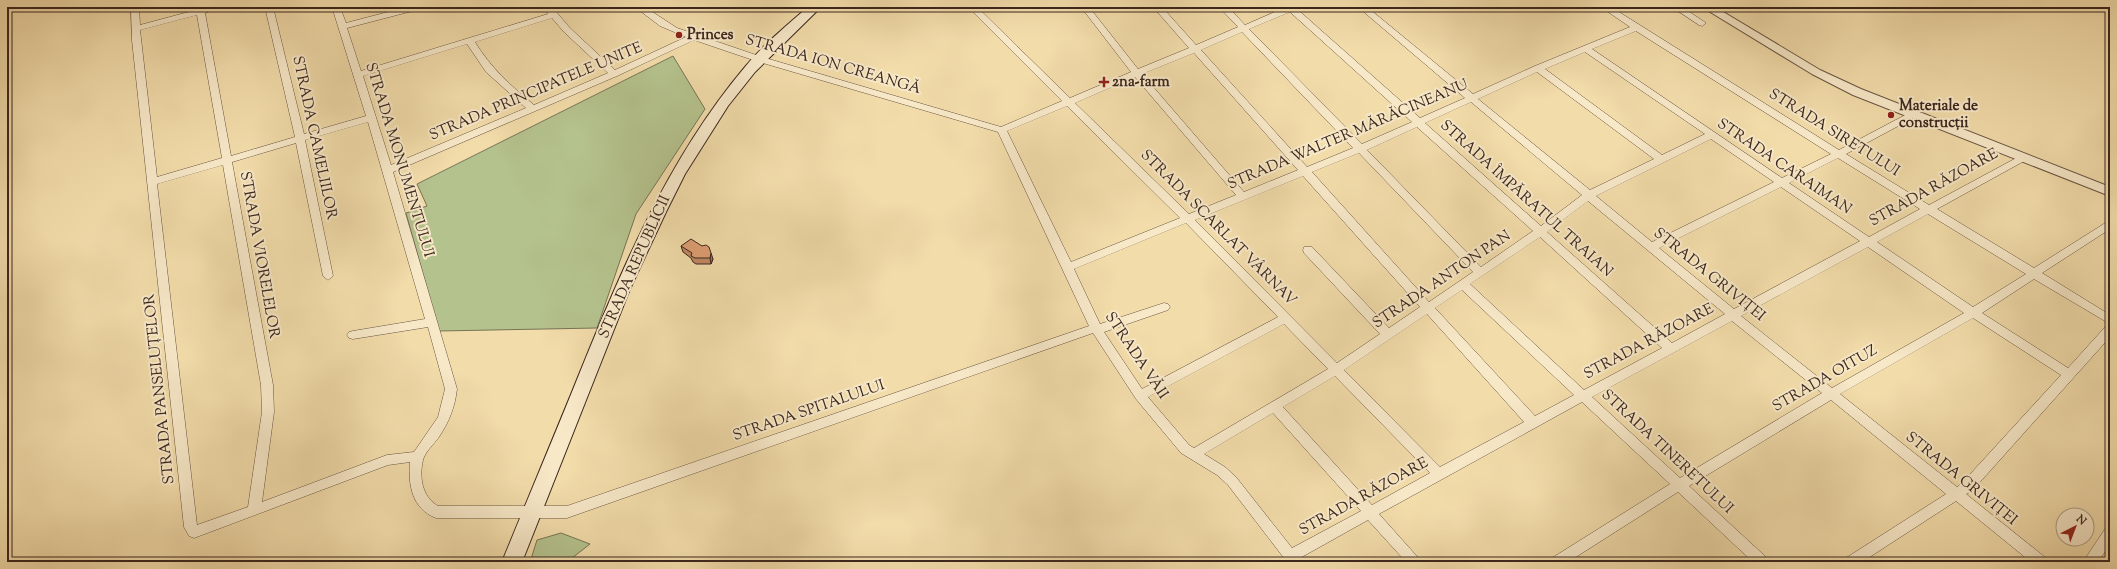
<svg xmlns="http://www.w3.org/2000/svg" width="2117" height="569" font-family="'Sorts Mill Goudy',serif">
<style>
.green{fill:#b4c28d;stroke:#787456}
.lines{fill:none;stroke-linecap:round;stroke-linejoin:round}
.minor-casing{stroke:#695441;stroke-width:1}
.tertiary-casing{stroke:#695441;stroke-width:2}
.secondary-casing{stroke:#3b261e;stroke-width:2}
.minor{fill:#f7e8c8;fill-rule:evenodd}
.tertiary{fill:#f7e8c8;fill-rule:evenodd}
.secondary{fill:#f7e8c8;fill-rule:evenodd}
.wall{fill:#bf8863;stroke:#3b261e}
.shaded-wall{fill:#9b6f50;stroke:#3b261e}
.building{fill:#de9e73;stroke:#3b261e}
.poi-dot{fill:#8f2418;stroke:#f7e8c8;stroke-width:1.5}
.labels{text-anchor:middle;dominant-baseline:central;stroke-width:4;stroke-linejoin:round;paint-order:stroke}
.poi-label{font-size:15px;font-weight:bold;fill:#3b261e;stroke:#f7e8c8;text-anchor:start}
.street-label{font-size:15px;fill:#3b261e;stroke:#f7e8c8}
</style>
<rect width="100%" height="100%" fill="#f2dcaa"/>
<filter id="stains"><feTurbulence type="fractalNoise" baseFrequency=".005" numOctaves="4"/><feColorMatrix values="0 0 0 0 .2 0 0 0 0 .09 0 0 0 0 .02 0 0 0 .5 -.17"/></filter>
<radialGradient id="worn" r=".72"><stop offset=".6" stop-color="#630" stop-opacity="0"/><stop offset="1" stop-color="#630" stop-opacity=".3"/></radialGradient>
<g class="green">
<polygon points="673,56 705,109 636,214 597,328 439,331 406,213 427,206 417,184"/>
<polygon points="561,533 590,544 567,562 530,562 537,540"/>
</g>
<g class="lines">
<g class="minor-casing">
<g id="minor">
<path d="M 131,7 L 139,7 L 140,25 L 196,10 L 196,7 L 221,7 L 205,13 L 231,156 L 295,137 L 265,7 L 273,7 L 304,134 L 366,116 L 332,7 L 340,7 L 346,23 L 407,7 L 421,7 L 420,9 L 347,28 L 361,71 L 548,14 L 543,7 L 552,7 L 570,28 L 615,70 L 686,37 L 660,26 L 635,7 L 645,7 L 677,28 L 762,57 L 1001,127 L 1062,101 L 968,7 L 977,7 L 1070,98 L 1131,72 L 1081,7 L 1089,7 L 1138,69 L 1189,48 L 1153,7 L 1162,7 L 1196,45 L 1238,27 L 1219,7 L 1228,7 L 1245,25 L 1286,7 L 1298,7 L 1297,9 L 1420,118 L 1465,98 L 1358,7 L 1367,7 L 1473,94 L 1535,66 L 1630,27 L 1601,7 L 1611,7 L 1839,150 L 1909,113 L 1915,113 L 1917,115 L 1915,117 L 1846,154 L 1929,205 L 2020,156 L 2026,156 L 2028,158 L 2026,160 L 1937,209 L 2034,268 L 2110,220 L 2110,229 L 2042,273 L 2110,315 L 2110,324 L 2034,279 L 1982,313 L 2068,368 L 2106,326 L 2110,325 L 2110,337 L 1972,491 L 1966,494 L 2046,558 L 2048,562 L 2031,562 L 1956,501 L 1862,562 L 1844,562 L 1846,558 L 1946,494 L 1831,400 L 1689,486 L 1767,558 L 1769,562 L 1753,562 L 1678,492 L 1568,562 L 1550,562 L 1552,558 L 1670,484 L 1582,402 L 1379,514 L 1422,562 L 1406,562 L 1368,520 L 1300,558 L 1302,562 L 1287,562 L 1228,485 L 1217,475 L 1181,453 L 1136,399 L 1093,333 L 567,518 L 436,518 C 412,509 408,485 410,462 L 388,465 L 194,538 L 189,536 L 184,527 L 132,40 ZM 1290,12 L 1412,122 L 1362,144 L 1249,29 ZM 197,15 L 222,158 L 157,177 L 140,30 ZM 552,18 L 564,32 L 608,73 L 534,105 C 511,86 490,67 475,42 ZM 1636,31 L 1831,154 L 1782,178 L 1592,49 ZM 1242,32 L 1353,148 L 1307,167 L 1201,50 ZM 694,40 L 756,61 L 998,132 L 1089,326 L 567,506 L 438,506 C 422,497 419,477 423,460 C 425,452 434,444 439,437 C 449,422 455,407 457,389 L 393,172 L 617,76 ZM 467,44 L 486,72 L 526,108 L 391,165 L 363,76 ZM 1585,52 L 1705,134 L 1662,155 L 1545,69 ZM 1194,53 L 1298,170 L 1244,192 L 1142,74 ZM 1537,72 L 1654,159 L 1590,190 L 1478,99 ZM 1135,77 L 1236,195 L 1189,214 L 1075,103 ZM 1471,102 L 1582,195 L 1541,226 L 1425,123 ZM 1067,106 L 1180,218 L 1071,262 L 1007,131 ZM 368,122 L 425,319 L 353,331 L 349,332 L 347,335 L 349,338 L 353,339 L 428,327 L 445,389 L 438,417 L 414,452 L 387,455 L 262,502 L 274,412 L 273,385 L 232,162 L 296,143 L 323,276 L 328,280 L 333,276 L 305,140 ZM 1417,127 L 1533,231 L 1481,267 L 1367,150 ZM 1711,139 L 1774,182 L 1652,242 L 1596,196 ZM 1359,153 L 1473,272 L 1429,302 L 1312,172 ZM 1838,158 L 1920,209 L 1869,237 L 1789,183 ZM 223,165 L 261,385 L 262,412 L 248,507 L 197,525 L 157,184 ZM 1303,176 L 1420,307 L 1389,328 L 1312,247 L 1304,247 L 1303,250 L 1304,253 L 1380,334 L 1337,363 L 1195,220 ZM 1781,187 L 1860,241 L 1734,309 L 1659,248 ZM 1588,201 L 1725,314 L 1672,343 L 1547,232 ZM 1928,214 L 2026,274 L 1973,307 L 1877,242 ZM 1186,223 L 1278,317 L 1142,389 L 1104,332 L 1168,310 L 1170,307 L 1168,304 L 1164,303 L 1100,324 L 1074,269 ZM 1540,237 L 1662,348 L 1584,390 L 1470,284 ZM 1868,247 L 1964,313 L 1832,388 L 1741,316 ZM 1462,290 L 1574,395 L 1535,416 L 1435,308 ZM 1427,314 L 1524,422 L 1440,467 L 1344,370 ZM 1973,318 L 2061,375 L 1962,483 L 1957,487 L 1840,394 ZM 1732,321 L 1822,393 L 1680,478 L 1592,397 ZM 1284,324 L 1328,369 L 1194,448 L 1189,445 L 1148,397 ZM 1335,376 L 1430,473 L 1372,505 L 1283,407 ZM 1273,413 L 1361,511 L 1292,548 L 1236,477 L 1225,467 L 1204,454 Z"/>
<polygon points="1672,7 1682,7 1706,23 1702,26 1699,25"/>
<polygon points="2110,527 2110,544 2098,562 2083,562 2105,529"/>
</g>
</g>
<g class="tertiary-casing">
<polygon id="tertiary" points="1702,7 1715,7 1820,70 1861,89 2110,187 2110,196 1853,95 1812,74"/>
</g>
<g class="secondary-casing">
<path id="secondary" d="M 808,7 L 821,7 L 755,72 L 728,106 L 685,174 L 666,212 L 630,289 L 522,562 L 502,562 C 525,505 549,449 572,392 C 618,278 665,162 745,67 C 763,45 786,26 808,7 Z"/>
</g>
<use href="#minor" class="minor"/>
<use href="#tertiary" class="tertiary"/>
<use href="#secondary" class="secondary"/>
</g>
<polygon class="wall" points="681,246 702,246 713,259 711,264 696,264 693,262 691,258 683,252"/>
<polygon class="shaded-wall" points="711,253 713,259 711,264 710,258"/>
<polygon class="building" points="691,239 702,246 706,245 709,247 711,253 710,258 695,258 691,256 692,253 681,246"/>
<g class="poi-dot">
<circle cx="679" cy="35" r="4"/>
<path d="M1102 76h4v4h4v4h-4v4h-4v-4h-4v-4h4z"/>
<circle cx="1891" cy="115" r="4"/>
</g>
<g class="labels">
<g class="poi-label">
<text x="687" y="35">Princes</text>
<text x="1112" y="82">2na-farm</text>
<text x="1899" y="106">Materiale de<tspan x="1899" dy="17">construcții</tspan></text>
</g>
<g class="street-label">
<text transform="translate(833 65) rotate(16)">STRADA ION CREANGĂ</text>
<text transform="translate(536 92) rotate(-23)">STRADA PRINCIPATELE UNITE</text>
<text transform="translate(1834 133) rotate(32)">STRADA SIRETULUI</text>
<text transform="translate(1348 135) rotate(-23)">STRADA WALTER MĂRĂCINEANU</text>
<text transform="translate(314 138) rotate(78)">STRADA CAMELIILOR</text>
<text transform="translate(399 160) rotate(73)">STRADA MONUMENTULUI</text>
<text transform="translate(1784 167) rotate(34)">STRADA CARAIMAN</text>
<text transform="translate(1934 188) rotate(-29)">STRADA RĂZOARE</text>
<text transform="translate(1526 199) rotate(42)">STRADA ÎMPĂRATUL TRAIAN</text>
<text transform="translate(1218 228) rotate(45)">STRADA SCARLAT VÂRNAV</text>
<text transform="translate(259 255) rotate(80)">STRADA VIORELELOR</text>
<text transform="translate(635 267) rotate(-66)">STRADA REPUBLICII</text>
<text transform="translate(1709 275) rotate(39)">STRADA GRIVIȚEI</text>
<text transform="translate(1442 280) rotate(-34)">STRADA ANTON PAN</text>
<text transform="translate(1649 342) rotate(-28)">STRADA RĂZOARE</text>
<text transform="translate(1136 356) rotate(56)">STRADA VĂII</text>
<text transform="translate(1825 379) rotate(-30)">STRADA OITUZ</text>
<text transform="translate(160 389) rotate(-96)">STRADA PANSELUȚELOR</text>
<text transform="translate(809 411) rotate(-19)">STRADA SPITALULUI</text>
<text transform="translate(1667 452) rotate(43)">STRADA TINERETULUI</text>
<text transform="translate(1961 479) rotate(39)">STRADA GRIVIȚEI</text>
<text transform="translate(1364 497) rotate(-29)">STRADA RĂZOARE</text>
</g>
</g>
<rect width="2117" height="569" fill="none" stroke="#f2dcaa" stroke-width="24"/>
<rect x="8" y="8" width="2101" height="553" fill="none" stroke="#3b261e" stroke-width="2"/>
<rect x="12" y="12" width="2093" height="545" fill="none" stroke="#3b261e"/>
<g transform="translate(2075 527) rotate(42)"><circle r="19" fill="#f7e8c8" stroke="#ac9a84"/>
<path d="M0-3L7 15L0 10L-7 15Z" fill="#8f2418"/>
<text y="-6" font-size="11" font-weight="bold" text-anchor="middle" fill="#3b261e">N</text>
</g>
<rect width="100%" height="100%" filter="url(#stains)"/>
<rect width="100%" height="100%" fill="url(#worn)"/>
</svg>
